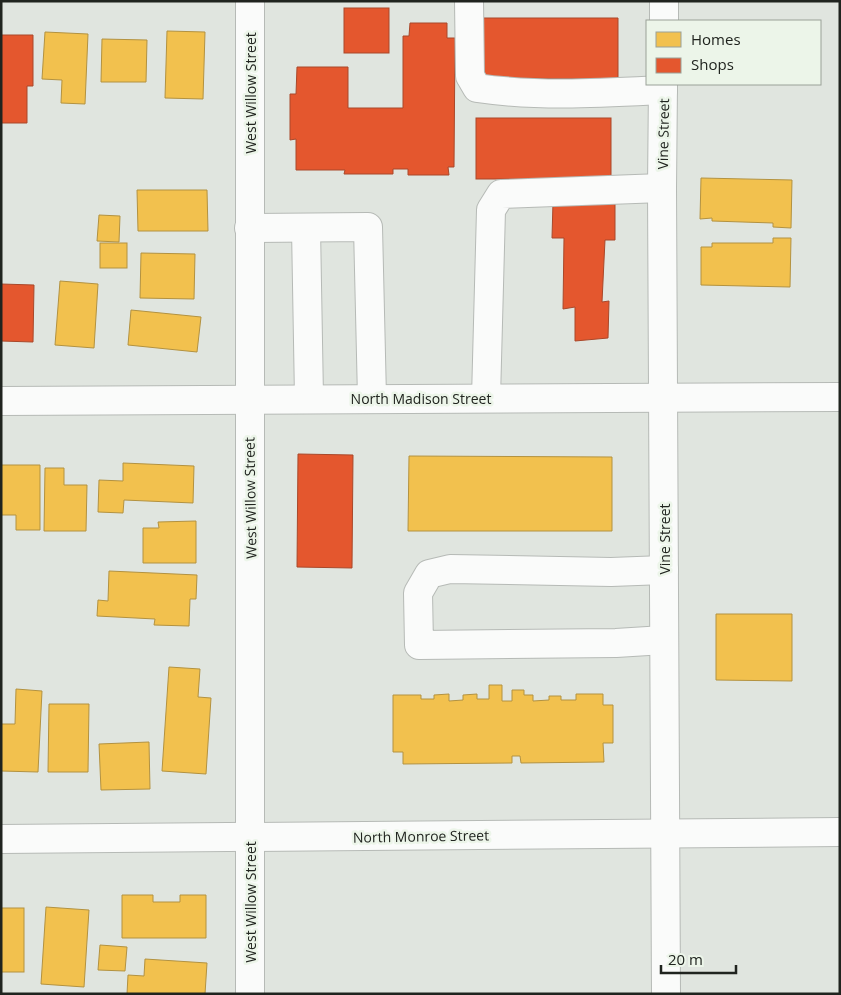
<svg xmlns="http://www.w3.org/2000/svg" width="841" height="995" font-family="'Open Sans',sans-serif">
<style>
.homes{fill:#f2c14e;stroke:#b39240}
.shops{fill:#e4572e;stroke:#a9482a}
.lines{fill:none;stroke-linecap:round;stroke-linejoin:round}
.minor-casing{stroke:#b6bab6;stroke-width:30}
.minor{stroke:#fafbfa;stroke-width:28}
.labels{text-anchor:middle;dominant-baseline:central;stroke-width:5;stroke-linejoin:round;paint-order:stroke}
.street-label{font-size:14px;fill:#20241f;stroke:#ecf5e9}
</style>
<rect width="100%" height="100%" fill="#e0e5df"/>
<g class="homes">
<polygon points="167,31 205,32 203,99 165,98"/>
<polygon points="45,32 88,34 85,104 61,103 62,80 42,79"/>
<polygon points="102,39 147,40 146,82 101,82"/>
<polygon points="701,178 792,180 791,228 773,227 773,223 712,221 712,218 700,219"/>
<polygon points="137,190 207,190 208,231 138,231"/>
<polygon points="99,215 120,216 119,242 97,241"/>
<polygon points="773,238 791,238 790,287 701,285 701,247 712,247 712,243 773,243"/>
<rect x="100" y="243" width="27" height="25"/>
<polygon points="141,253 195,254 194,299 140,298"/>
<polygon points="60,281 98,284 94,348 55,345"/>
<polygon points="131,310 201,317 197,352 128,345"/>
<polygon points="409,456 612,457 612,531 408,531"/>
<polygon points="123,463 194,466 193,503 124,500 123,513 98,512 99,480 123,481"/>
<polygon points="1,465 40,465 40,530 16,530 16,515 1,515"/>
<polygon points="45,468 64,468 64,485 87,485 86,531 44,531"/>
<polygon points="196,521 196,563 143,563 143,528 159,528 158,522"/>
<polygon points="109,571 197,575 196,599 190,599 189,626 154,625 155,619 97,616 98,600 108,601"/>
<polygon points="716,614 792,614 792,681 716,680"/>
<polygon points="169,667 200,669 198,697 211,698 206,774 162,771"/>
<polygon points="489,685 502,685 502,701 512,701 512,690 524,690 524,695 533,695 533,701 549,700 549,696 561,696 561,700 576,700 576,694 603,694 603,705 613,705 613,743 603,743 604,762 521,763 520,756 512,756 512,763 403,764 403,752 393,752 393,695 421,695 421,699 434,699 434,695 449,694 449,701 463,700 463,695 477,694 477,699 489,699"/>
<polygon points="16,689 42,691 38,772 1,771 1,724 15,724"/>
<polygon points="49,704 89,704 88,772 48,772"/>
<polygon points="149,742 150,789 101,790 99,744"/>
<polygon points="122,895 153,895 153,902 180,902 180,895 206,895 206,938 122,938"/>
<polygon points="46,907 89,910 84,987 41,984"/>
<rect x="1" y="908" width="23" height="64"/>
<polygon points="100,945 127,947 125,971 98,970"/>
<polygon points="145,959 207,963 205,994 127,994 128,975 144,976"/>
</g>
<g class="shops">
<rect x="344" y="8" width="45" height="45"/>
<polygon points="483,18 618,18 618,79 483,78"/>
<polygon points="410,23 447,23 447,38 455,38 454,167 448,167 449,175 408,175 408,169 393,169 393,174 344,174 345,170 296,170 296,139 290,140 290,94 296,94 297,67 348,67 348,108 403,108 403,36 409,36"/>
<polygon points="1,35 33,35 33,86 27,86 27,123 1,123"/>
<rect x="476" y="118" width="135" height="61"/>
<polygon points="615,198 615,240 605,240 602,302 609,301 608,338 575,341 575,307 563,309 564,238 552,238 553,202"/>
<polygon points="1,284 34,285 33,342 1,341"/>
<polygon points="298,454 353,455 352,568 297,567"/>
</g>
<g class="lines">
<g class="minor-casing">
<g id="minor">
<polyline points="250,1 250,994"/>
<path d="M 469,1 L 470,76 L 477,88 C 538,97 602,93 663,90"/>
<polyline points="664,21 664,1"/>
<polyline points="663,84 662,188 666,994"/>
<polyline points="249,228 368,227 372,398"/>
<polyline points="306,228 309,398"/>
<polyline points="486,398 491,210 501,194 662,188"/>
<polyline points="1,401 840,397"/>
<polyline points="664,570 611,572 450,569 429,574 418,593 419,645 616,643 664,640"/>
<path d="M 1,839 C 281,839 560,832 840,832"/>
</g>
</g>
<use href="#minor" class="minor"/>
</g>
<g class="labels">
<g class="street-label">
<text transform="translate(250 93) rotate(-90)">West Willow Street</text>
<text transform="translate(663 134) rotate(-89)">Vine Street</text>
<text x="421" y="398">North Madison Street</text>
<text transform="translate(250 498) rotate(-91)">West Willow Street</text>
<text transform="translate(664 539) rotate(-90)">Vine Street</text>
<text transform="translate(421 836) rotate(-1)">North Monroe Street</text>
<text transform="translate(250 902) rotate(-90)">West Willow Street</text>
</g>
</g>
<rect width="841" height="995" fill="none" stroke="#20241f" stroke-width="5"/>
<rect x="646" y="20" width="175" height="65" fill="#ecf5e9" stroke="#9aa198"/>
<rect x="656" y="32" width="25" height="15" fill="#f2c14e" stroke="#9aa198"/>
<text x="691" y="45" font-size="15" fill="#20241f">Homes</text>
<rect x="656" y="58" width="25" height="15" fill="#e4572e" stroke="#9aa198"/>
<text x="691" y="70" font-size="15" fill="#20241f">Shops</text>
<path d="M661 965v8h75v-8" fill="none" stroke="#20241f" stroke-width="2.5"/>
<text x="668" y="965" font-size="15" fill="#20241f" stroke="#ecf5e9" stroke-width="4" paint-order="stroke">20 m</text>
</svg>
